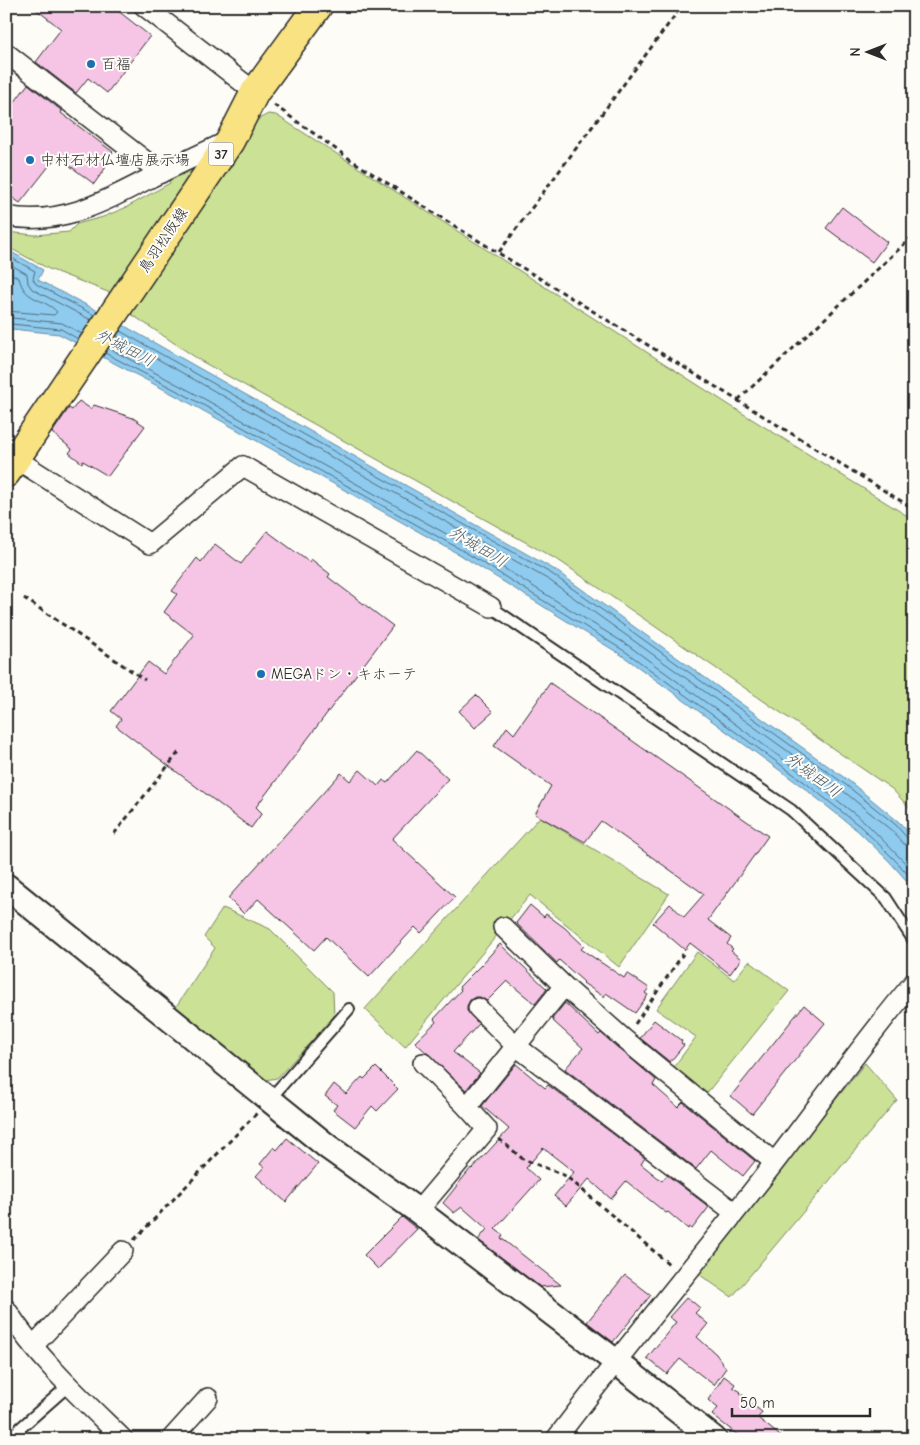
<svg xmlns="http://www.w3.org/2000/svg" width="920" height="1445" font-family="'Comic Neue','Klee One',sans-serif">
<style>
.green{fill:#cbe196;stroke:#7b8660}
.water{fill:#8ecbef;stroke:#668ba1}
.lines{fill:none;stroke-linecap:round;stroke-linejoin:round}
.shore{stroke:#536b79;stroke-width:1}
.building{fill:#f6c5e5;stroke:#2b2b2b}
.service-casing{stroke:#2b2b2b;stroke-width:14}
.minor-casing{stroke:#2b2b2b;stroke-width:22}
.tertiary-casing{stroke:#2b2b2b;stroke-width:28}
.primary-casing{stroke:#2b2b2b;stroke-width:31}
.path{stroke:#2b2b2b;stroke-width:3;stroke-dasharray:5 4;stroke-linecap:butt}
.service{stroke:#fdfcf7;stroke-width:10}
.minor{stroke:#fdfcf7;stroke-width:19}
.tertiary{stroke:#fdfcf7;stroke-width:24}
.primary{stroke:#f8e281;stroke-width:28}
.poi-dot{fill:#1f6fb2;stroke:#fdfcf7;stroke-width:2}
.labels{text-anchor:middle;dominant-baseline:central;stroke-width:4;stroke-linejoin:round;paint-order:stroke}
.shield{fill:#fdfcf7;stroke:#6a6a68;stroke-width:1}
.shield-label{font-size:14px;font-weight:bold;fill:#2b2b2b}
.poi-label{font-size:15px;fill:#2b2b2b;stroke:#fdfcf7;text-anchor:start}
.street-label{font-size:15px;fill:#2b2b2b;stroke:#fdfcf7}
.water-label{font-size:16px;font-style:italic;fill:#495b66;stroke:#fdfcf7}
</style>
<rect width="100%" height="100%" fill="#fdfcf7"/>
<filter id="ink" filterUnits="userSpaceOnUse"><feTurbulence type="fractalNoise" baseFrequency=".02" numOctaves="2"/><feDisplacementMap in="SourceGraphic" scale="10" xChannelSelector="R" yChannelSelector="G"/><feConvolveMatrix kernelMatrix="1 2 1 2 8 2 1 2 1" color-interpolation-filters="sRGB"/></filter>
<g filter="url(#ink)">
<g class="green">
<polygon points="268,114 276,115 734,408 914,520 914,813 892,789 561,562 201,361 128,312 255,121"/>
<polygon points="202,159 113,294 49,269 6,246 6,232 35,235 69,232 77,224 103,217 127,207 170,183 167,175"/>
<polygon points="540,817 669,894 619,967 530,895 405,1047 365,1009"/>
<polygon points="223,908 270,929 333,992 334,1017 277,1078 259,1081 173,1011 215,948 204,937"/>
<polygon points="697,952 734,980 749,961 789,991 706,1094 673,1068 696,1037 656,1009"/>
<polygon points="865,1063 897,1100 732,1297 697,1273"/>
</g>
<polygon class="water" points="6,249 43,270 38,280 100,312 555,570 849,781 899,822 914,838 914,889 889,861 858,831 804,788 623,656 462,556 184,400 59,334 11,329 6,335"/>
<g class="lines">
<g class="shore">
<polyline points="6,255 35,271 33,279 36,284 94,315"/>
<polyline points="6,262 27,274 28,283 32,289 91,320"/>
<path d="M 6,271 L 19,278 C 25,302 43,297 57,312 L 54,315 L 6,311"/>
<polyline points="6,319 12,318 62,323 82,334"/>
<polyline points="6,326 11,324 61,329 78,339"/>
<polyline points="120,331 552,574 846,785 896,825 908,839 914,841"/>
<polyline points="117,336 549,580 842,790 891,830 904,844 914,847"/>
<polyline points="108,348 190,391 468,546 629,646 810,779 865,822 914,872"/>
<polyline points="105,353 187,396 465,552 626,652 807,784 861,827 893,858 914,881"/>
</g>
</g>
<g class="building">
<polygon points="32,6 112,6 150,36 107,93 88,78 76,93 36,62 61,29"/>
<polygon points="28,84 62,111 61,113 113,152 103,165 106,167 94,184 57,156 20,203 6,193 6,98 14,103"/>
<polygon points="842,207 887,242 872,262 826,228"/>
<polygon points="79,401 91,409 94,405 133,418 145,426 108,476 83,461 82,463 69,453 72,449 52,433 69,408 72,410"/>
<polygon points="267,531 309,562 311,559 330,574 328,577 393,626 256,807 262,813 251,828 116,726 121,719 111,711 148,662 164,674 194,635 164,612 177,594 172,591 197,558 201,562 215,544 241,564"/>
<polygon points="550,683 768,836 708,920 731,938 727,944 733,949 731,951 741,959 730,974 690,943 685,950 653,923 670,904 684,917 704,894 601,821 585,842 535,814 551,786 494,746 507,727 514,734"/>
<polygon points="476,695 493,712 475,728 459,711"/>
<polygon points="417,750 448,779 392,839 455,897 421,933 415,927 369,977 326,937 314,950 258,899 244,914 228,898 341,773 350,781 360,770 378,786 383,780 387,783"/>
<polygon points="530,905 544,917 546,914 565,928 584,946 581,949 624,978 627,973 649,988 645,993 648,995 635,1013 606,993 604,997 583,983 584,982 559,960 557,963 516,923"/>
<polygon points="500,944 547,989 535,1004 507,981 487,1001 480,997 475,997 470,1000 467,1006 467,1011 479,1024 453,1052 480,1073 466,1090 415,1042 436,1022 434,1019 461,990 459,987 482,964"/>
<polygon points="565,1003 599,1035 601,1033 656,1080 653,1085 678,1107 683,1102 755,1161 743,1176 711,1150 696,1169 565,1069 583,1048 553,1021 554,1020 552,1019"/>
<polygon points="804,1005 825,1023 752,1114 731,1096"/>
<polygon points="654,1020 682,1041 681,1043 684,1045 670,1062 640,1038"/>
<polygon points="516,1064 545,1088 548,1085 645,1158 641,1164 662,1181 667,1175 709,1207 692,1229 689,1227 688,1229 668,1212 666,1213 626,1181 611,1199 589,1179 566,1206 554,1196 574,1172 543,1148 526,1168 539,1180 495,1229 503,1235 501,1238 561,1285 540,1287 478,1240 487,1229 462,1207 454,1213 443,1203 471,1168 472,1169 509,1129 482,1106"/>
<polygon points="376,1067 398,1089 377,1111 372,1106 355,1127 333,1110 337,1105 325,1096 334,1084 346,1094 362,1077 364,1079"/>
<polygon points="287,1138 318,1164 286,1202 256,1176 264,1167 260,1164 274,1147 277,1150"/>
<polygon points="402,1217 417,1229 378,1269 364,1255"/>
<polygon points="625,1275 651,1295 613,1342 587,1322"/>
<polygon points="687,1297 700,1308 695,1313 708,1324 697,1337 716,1354 726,1368 714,1385 680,1359 667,1374 647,1358 676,1322 669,1317"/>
<polygon points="724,1376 735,1384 733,1387 741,1392 740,1393 745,1397 744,1398 762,1412 758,1418 784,1439 743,1439 712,1415 718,1408 708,1400"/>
</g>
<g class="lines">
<g class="service-casing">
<g id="service">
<polyline points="491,607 791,810 886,898 914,941"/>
<polyline points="269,1100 349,1009"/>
<polyline points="8,1439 68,1386"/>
</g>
</g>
<g class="minor-casing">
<g id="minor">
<polyline points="144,6 255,92"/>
<polyline points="6,53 161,173"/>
<path d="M 6,216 C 60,227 106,201 152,177 C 177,165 203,153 228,141"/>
<polyline points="16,459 150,544 243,466 491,607"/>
<polyline points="503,927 564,986"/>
<polyline points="478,1008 516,1046 734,1212"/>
<polyline points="423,1063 467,1107"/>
<polyline points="418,1211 487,1129 467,1107 564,986 624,1039 774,1162"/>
<path d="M 6,1309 C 38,1359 81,1398 123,1439"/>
<polyline points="33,1346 123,1251"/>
<polyline points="171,1439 208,1398"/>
<path d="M 556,1439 C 627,1345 703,1255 775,1162 C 821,1102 865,1040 914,982"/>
</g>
</g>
<g class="tertiary-casing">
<polyline id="tertiary" points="6,886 328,1147 418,1211 615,1361 714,1439"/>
</g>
<g class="primary-casing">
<polyline id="primary" points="6,473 230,141 255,92 318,6"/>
</g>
<g class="path">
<polyline points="274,105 351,160 453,225 914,509"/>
<polyline points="499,252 682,6"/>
<polyline points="738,400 914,235"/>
<polyline points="24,598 145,680"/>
<polyline points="114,834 179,752"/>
<polyline points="635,1024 683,954"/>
<polyline points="499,1139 523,1159 566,1176 670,1265"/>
<polyline points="134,1240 257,1113"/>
</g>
<use href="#service" class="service"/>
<use href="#minor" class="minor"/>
<use href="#tertiary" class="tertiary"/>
<use href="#primary" class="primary"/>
</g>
</g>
<g class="poi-dot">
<circle cx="91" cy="64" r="5"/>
<circle cx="30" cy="160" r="5"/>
<circle cx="261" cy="674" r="5"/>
</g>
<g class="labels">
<rect class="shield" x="208.5" y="142.5" width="25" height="23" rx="4"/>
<g class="shield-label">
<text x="221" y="154">37</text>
</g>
<g class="poi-label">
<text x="101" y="64">百福</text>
<text x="40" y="160">中村石材仏壇店展示場</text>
<text x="271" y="674">MEGAドン・キホーテ</text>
</g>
<g class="street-label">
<text transform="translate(163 240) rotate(-56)">鳥羽松阪線</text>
</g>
<g class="water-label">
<text transform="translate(125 348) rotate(27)">外城田川</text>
<text transform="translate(478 547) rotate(31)">外城田川</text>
<text transform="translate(813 775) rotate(36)">外城田川</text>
</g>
</g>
<rect width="920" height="1445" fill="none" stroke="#fdfcf7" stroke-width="25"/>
<rect x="12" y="12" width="895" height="1420" fill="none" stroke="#2b2b2b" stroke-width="2" filter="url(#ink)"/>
<g transform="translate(868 52) rotate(270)" stroke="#fdfcf7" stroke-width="4" paint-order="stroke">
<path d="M0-4L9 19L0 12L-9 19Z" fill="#2b2b2b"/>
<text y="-8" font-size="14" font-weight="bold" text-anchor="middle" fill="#2b2b2b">N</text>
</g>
<path d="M732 1408v8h138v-8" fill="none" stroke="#2b2b2b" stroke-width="2.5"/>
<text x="740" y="1408" font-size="15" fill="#2b2b2b" stroke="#fdfcf7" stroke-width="4" paint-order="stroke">50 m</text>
</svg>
